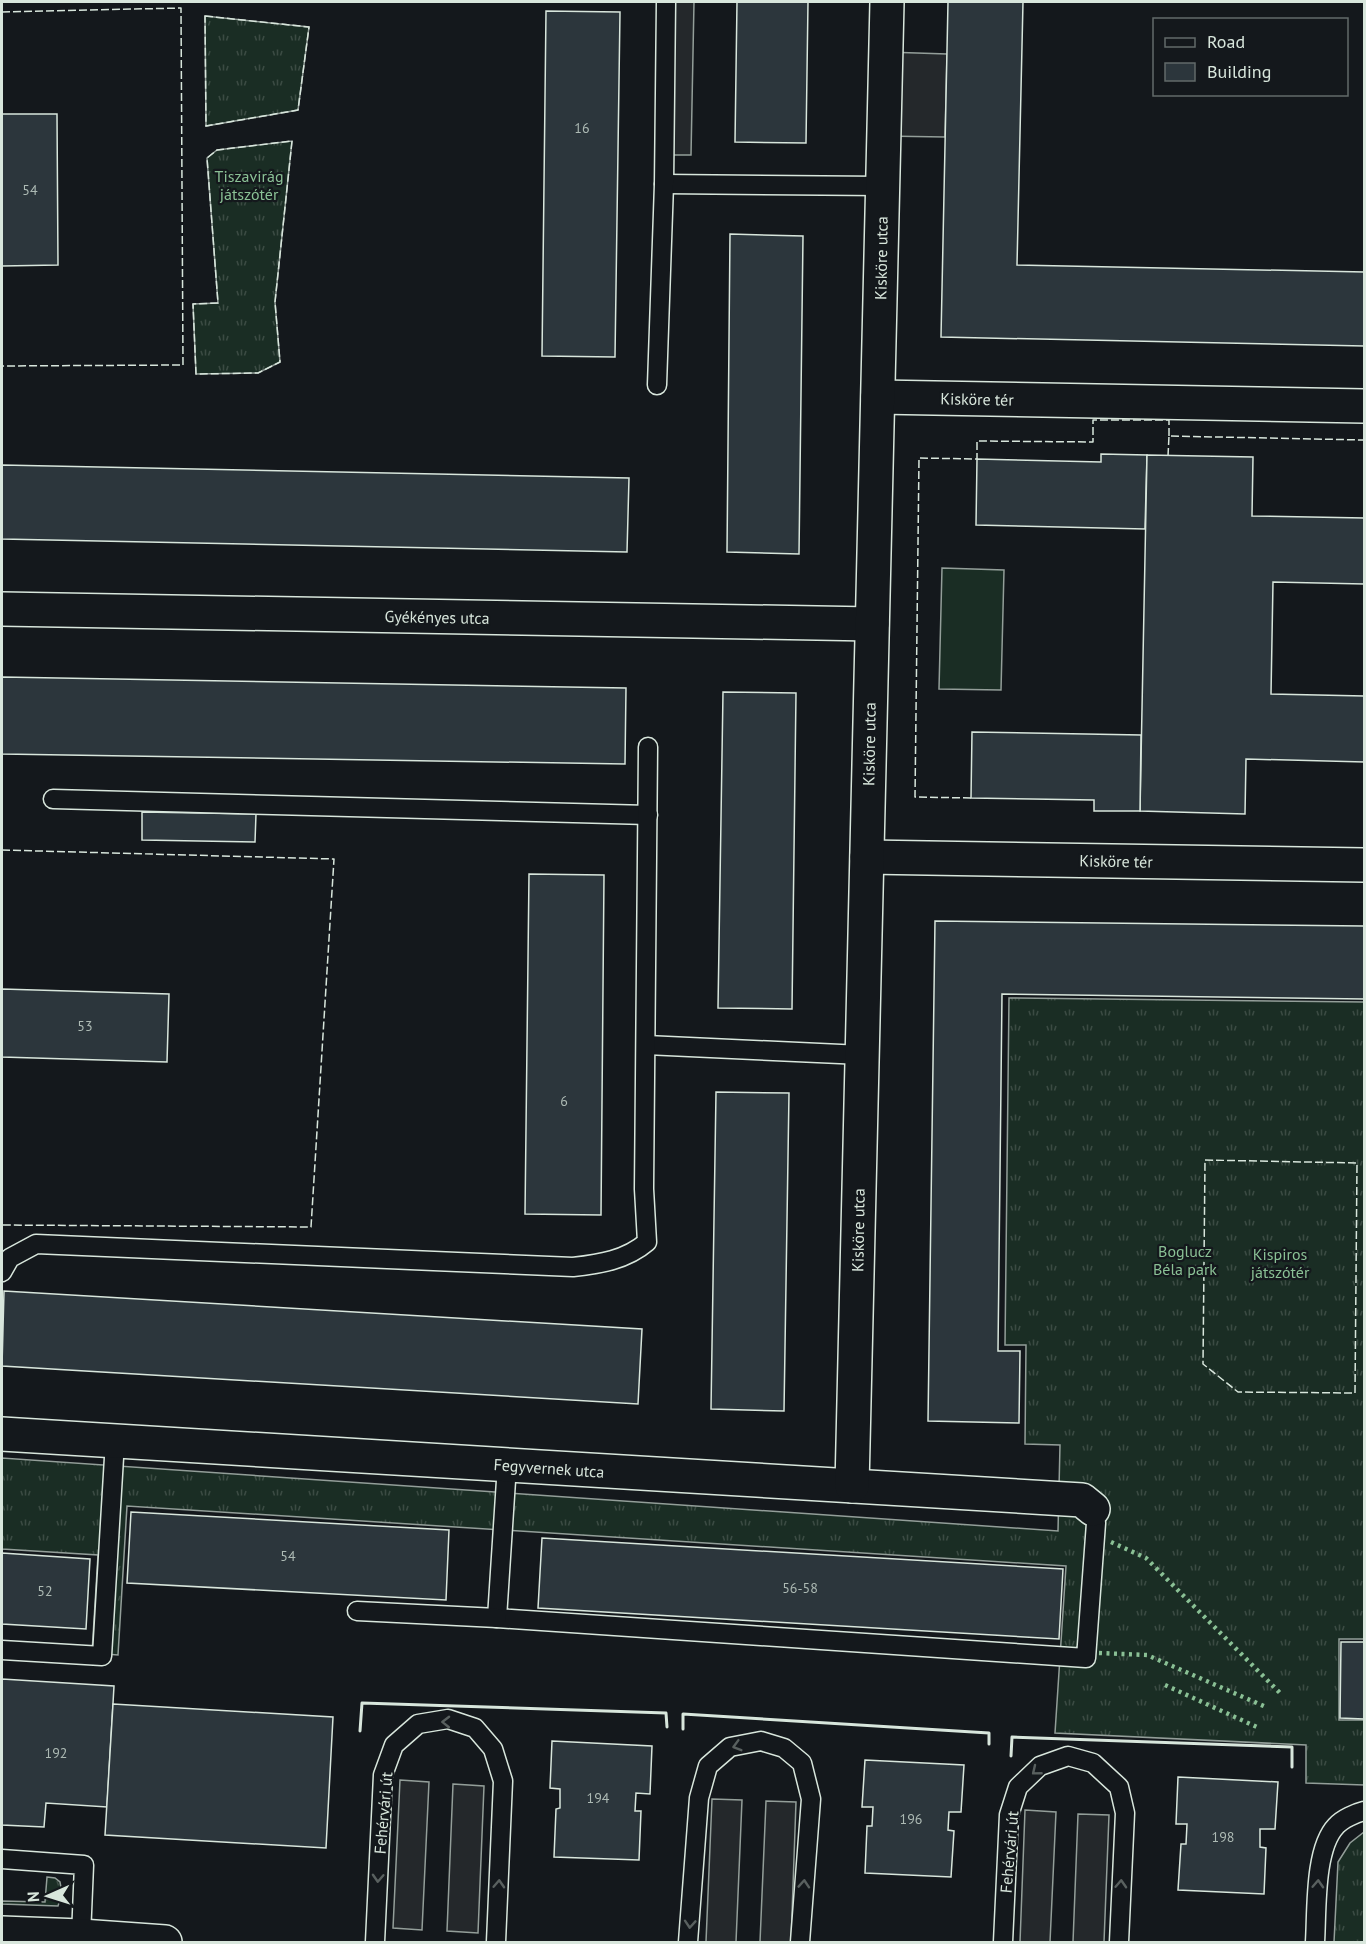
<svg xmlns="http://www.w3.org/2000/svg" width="1366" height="1944" font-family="'PT Sans',sans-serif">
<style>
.grass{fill:url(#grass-tufts);stroke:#939e99;stroke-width:1.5}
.pitch{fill:#1a2d24;stroke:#939e99;stroke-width:1.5}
.parking{fill:#24282b;stroke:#939e99;stroke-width:1.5}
.building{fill:#2c363c;stroke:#d8e6dc;stroke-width:1.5}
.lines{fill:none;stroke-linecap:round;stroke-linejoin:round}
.service-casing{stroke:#d8e6dc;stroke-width:21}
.minor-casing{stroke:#d8e6dc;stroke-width:36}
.tertiary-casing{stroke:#d8e6dc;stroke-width:36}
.service{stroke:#14181c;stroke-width:18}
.minor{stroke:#14181c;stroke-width:33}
.tertiary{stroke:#14181c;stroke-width:33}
.hedge{stroke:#8ac095;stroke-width:4.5;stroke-dasharray:3 4.5;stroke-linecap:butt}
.fence{stroke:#d8e6dc;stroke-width:1.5;stroke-dasharray:8 3;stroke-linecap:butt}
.wall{stroke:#d8e6dc;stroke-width:3}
.oneway{stroke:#59605f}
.labels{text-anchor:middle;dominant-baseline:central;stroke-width:4.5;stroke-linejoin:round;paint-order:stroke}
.number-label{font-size:14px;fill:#adbab4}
.park-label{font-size:16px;fill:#8ac095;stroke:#14181c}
.street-label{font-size:16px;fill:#d8e6dc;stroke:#14181c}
</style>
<defs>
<pattern id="grass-tufts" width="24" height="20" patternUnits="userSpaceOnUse" patternTransform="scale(1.5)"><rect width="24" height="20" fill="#1a2d24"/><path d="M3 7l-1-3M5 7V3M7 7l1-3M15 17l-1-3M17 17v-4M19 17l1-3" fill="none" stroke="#3b4b43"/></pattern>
</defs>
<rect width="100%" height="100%" fill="#14181c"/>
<g class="grass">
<polygon points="205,16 309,27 298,110 206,126"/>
<polygon points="292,141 275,302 280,362 258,373 196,374 193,304 218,303 207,158 217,150"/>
<polygon points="1009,998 1364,1002 1364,1639 1339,1639 1339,1720 1364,1720 1364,1785 1306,1783 1306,1745 1055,1733 1066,1566 127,1506 118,1655 92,1653 98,1555 2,1549 2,1458 1058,1531 1060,1445 1025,1444 1026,1345 1005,1345"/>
<polygon points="1364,1832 1364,1942 1334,1942 1338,1862 1350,1843"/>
<polygon points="47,1877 55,1878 60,1882 62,1893 58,1906 2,1904 2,1901 45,1902"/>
</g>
<polygon class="pitch" points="942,568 1004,570 1001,690 939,689"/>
<g class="parking">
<polygon points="666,2 694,2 691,155 663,155"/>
<polygon points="886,52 947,54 945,137 884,136"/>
<polygon points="400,1780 429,1782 422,1930 393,1928"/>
<polygon points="453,1784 484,1786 478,1933 447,1931"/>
<polygon points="712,1799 742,1800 736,1942 706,1942"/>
<polygon points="766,1801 796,1802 791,1942 760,1942"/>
<polygon points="1025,1810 1056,1812 1050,1942 1020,1942"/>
<polygon points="1078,1814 1109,1815 1104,1942 1073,1942"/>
</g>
<g class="building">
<polygon points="737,2 808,2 806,143 735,142"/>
<polygon points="948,2 1023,2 1017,265 1364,272 1364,346 941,337"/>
<polygon points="546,11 620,12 615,357 542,356"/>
<polygon points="2,114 57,114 58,265 2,266"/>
<polygon points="730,234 803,236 799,554 727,552"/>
<polygon points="1101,454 1147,455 1145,529 976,525 977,459 1101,462"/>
<polygon points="1147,455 1253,457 1252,516 1364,518 1364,584 1273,582 1271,694 1364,696 1364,762 1246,759 1245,814 1140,811"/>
<polygon points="2,465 629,478 627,552 2,539"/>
<polygon points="2,677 626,688 625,764 2,754"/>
<polygon points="723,692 796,693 792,1009 718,1008"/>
<polygon points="972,732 1141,735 1140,811 1094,811 1094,800 971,798"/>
<polygon points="142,812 256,814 255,842 142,840"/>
<polygon points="529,874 604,875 601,1215 525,1214"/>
<polygon points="935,921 1364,926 1364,999 1002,994 998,1351 1020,1351 1019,1423 928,1421"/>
<polygon points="2,989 169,994 167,1062 2,1057"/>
<polygon points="716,1092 789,1093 784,1411 711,1409"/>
<polygon points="4,1291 642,1329 638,1404 2,1366"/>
<polygon points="131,1512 449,1530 446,1600 127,1583"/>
<polygon points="542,1538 1063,1569 1059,1639 538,1608"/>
<polygon points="2,1553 90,1559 86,1629 2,1624"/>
<polygon points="1341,1642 1364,1642 1364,1719 1340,1718"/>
<polygon points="2,1679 114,1686 107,1807 46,1803 44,1827 2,1825"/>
<polygon points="113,1704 333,1717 326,1848 105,1835"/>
<polygon points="552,1741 652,1746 650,1794 636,1793 635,1811 641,1811 639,1860 554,1857 556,1809 560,1808 560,1789 550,1788"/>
<polygon points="865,1760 964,1765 961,1812 949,1812 948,1830 954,1831 951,1877 865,1873 867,1826 872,1826 873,1807 862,1807"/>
<polygon points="1178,1777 1278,1782 1275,1829 1260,1829 1260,1847 1266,1848 1264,1894 1178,1890 1181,1844 1186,1844 1187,1824 1176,1824"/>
</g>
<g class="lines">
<g class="service-casing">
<g id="service">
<polyline points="664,184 883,186"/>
<polyline points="657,385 664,184 666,2"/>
<polyline points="53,799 648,815"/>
<polyline points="646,1045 862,1055"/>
<path d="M 2,1272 L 10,1258 L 36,1244 L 573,1267 C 600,1264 626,1260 647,1242 L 644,1189 L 648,747"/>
<polyline points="507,1465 497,1618 1086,1658 1096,1523 1093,1509"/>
<polyline points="357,1611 497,1618"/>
<polyline points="2,1650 102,1656 115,1441"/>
<polyline points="2,1859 84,1865 81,1936"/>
<polyline points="375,1942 383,1775 394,1745 418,1724 448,1719 475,1728 493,1749 503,1781 496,1942"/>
<polyline points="688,1942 699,1798 708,1766 730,1747 761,1741 784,1748 802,1763 811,1799 800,1942"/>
<polyline points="1003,1942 1009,1815 1018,1787 1040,1766 1068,1756 1093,1763 1119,1787 1125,1813 1119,1942"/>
<path d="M 1315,1942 C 1317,1911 1314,1849 1336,1826 C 1342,1819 1356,1813 1364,1811"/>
</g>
</g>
<g class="minor-casing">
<g id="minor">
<polyline points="878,397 1364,406"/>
<polyline points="2,609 872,624"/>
<polyline points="867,857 1364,865"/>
<polyline points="2,1434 1082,1500 1093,1509"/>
<polyline points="852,1486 887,2"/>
</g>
</g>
<g class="tertiary-casing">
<polyline id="tertiary" points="2,1933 81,1936 165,1942"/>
</g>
<use href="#service" class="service"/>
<use href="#minor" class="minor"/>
<use href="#tertiary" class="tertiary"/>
<g class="hedge">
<polyline points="1111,1542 1146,1558 1281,1694"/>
<polyline points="1099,1653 1147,1655 1266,1707"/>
<polyline points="1165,1685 1259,1728"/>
</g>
<g class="fence">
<polyline points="2,12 181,8 183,365 2,366"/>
<polygon points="205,16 309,27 298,110 206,126"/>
<polygon points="292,141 275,302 280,362 258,373 196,374 193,304 218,303 207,158 217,150"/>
<polyline points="1168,456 1169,436 1364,440"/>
<polyline points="971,798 915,797 919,458 977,459 977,441 1093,442 1093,420 1169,420 1169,436"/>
<polyline points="2,850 334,859 311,1227 2,1225"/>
<polygon points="1205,1160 1357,1163 1355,1393 1238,1392 1203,1364"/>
</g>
<g class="wall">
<polyline points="683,1729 683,1714 989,1733 989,1744"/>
<polyline points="360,1731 362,1703 666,1713 667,1727"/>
<polyline points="1011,1756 1012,1737 1292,1747 1292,1767"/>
</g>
</g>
<defs><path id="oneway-chevron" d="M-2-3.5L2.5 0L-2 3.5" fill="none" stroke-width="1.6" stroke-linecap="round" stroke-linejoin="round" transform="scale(1.5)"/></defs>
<g class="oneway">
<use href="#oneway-chevron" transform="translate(446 1722) rotate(-179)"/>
<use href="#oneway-chevron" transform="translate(737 1746) rotate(164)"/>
<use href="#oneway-chevron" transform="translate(1036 1771) rotate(141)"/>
<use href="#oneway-chevron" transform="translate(378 1878) rotate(93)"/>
<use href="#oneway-chevron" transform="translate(499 1884) rotate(-87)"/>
<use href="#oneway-chevron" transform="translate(804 1884) rotate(-86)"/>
<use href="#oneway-chevron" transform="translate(1121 1884) rotate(-87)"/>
<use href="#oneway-chevron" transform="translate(1318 1884) rotate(-87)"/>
<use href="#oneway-chevron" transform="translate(690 1924) rotate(94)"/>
</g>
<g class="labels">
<g class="number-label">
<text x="582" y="128">16</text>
<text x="30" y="190">54</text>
<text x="85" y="1026">53</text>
<text x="564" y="1101">6</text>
<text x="288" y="1556">54</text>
<text x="800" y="1588">56-58</text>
<text x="45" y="1591">52</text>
<text x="56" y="1753">192</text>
<text x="598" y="1798">194</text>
<text x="911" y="1819">196</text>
<text x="1223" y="1837">198</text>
</g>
<g class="park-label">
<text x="249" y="176">Tiszavirág<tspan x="249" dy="18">játszótér</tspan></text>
<text x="1185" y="1251">Boglucz<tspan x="1185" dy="18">Béla park</tspan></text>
<text x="1280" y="1254">Kispiros<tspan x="1280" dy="18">játszótér</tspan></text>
</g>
<g class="street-label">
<text transform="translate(881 258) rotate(-89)">Kisköre utca</text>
<text transform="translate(977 399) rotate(1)">Kisköre tér</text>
<text transform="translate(437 617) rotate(1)">Gyékényes utca</text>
<text transform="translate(869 744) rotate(-89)">Kisköre utca</text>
<text transform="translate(1116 861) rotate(1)">Kisköre tér</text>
<text transform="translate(858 1230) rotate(-89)">Kisköre utca</text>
<text transform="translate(549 1468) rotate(4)">Fegyvernek utca</text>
<text transform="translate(383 1813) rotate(-85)">Fehérvári út</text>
<text transform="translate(1009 1852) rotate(-85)">Fehérvári út</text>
</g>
</g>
<rect width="1366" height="1944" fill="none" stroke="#d8e6dc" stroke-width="6"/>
<rect x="1153" y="18" width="195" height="78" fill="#14181c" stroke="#626a69" stroke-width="1.5"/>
<rect x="1165" y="38" width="30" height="9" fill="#14181c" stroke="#626a69" stroke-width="1.5"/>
<text x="1207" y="48" font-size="18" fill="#d8e6dc">Road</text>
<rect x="1165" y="63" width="30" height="18" fill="#2c363c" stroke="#626a69" stroke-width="1.5"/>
<text x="1207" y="78" font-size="18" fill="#d8e6dc">Building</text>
<g transform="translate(48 1896) rotate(267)" stroke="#14181c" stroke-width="4.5" paint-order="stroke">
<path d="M0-4.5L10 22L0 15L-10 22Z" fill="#d8e6dc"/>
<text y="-9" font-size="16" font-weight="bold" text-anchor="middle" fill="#d8e6dc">N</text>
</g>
</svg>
